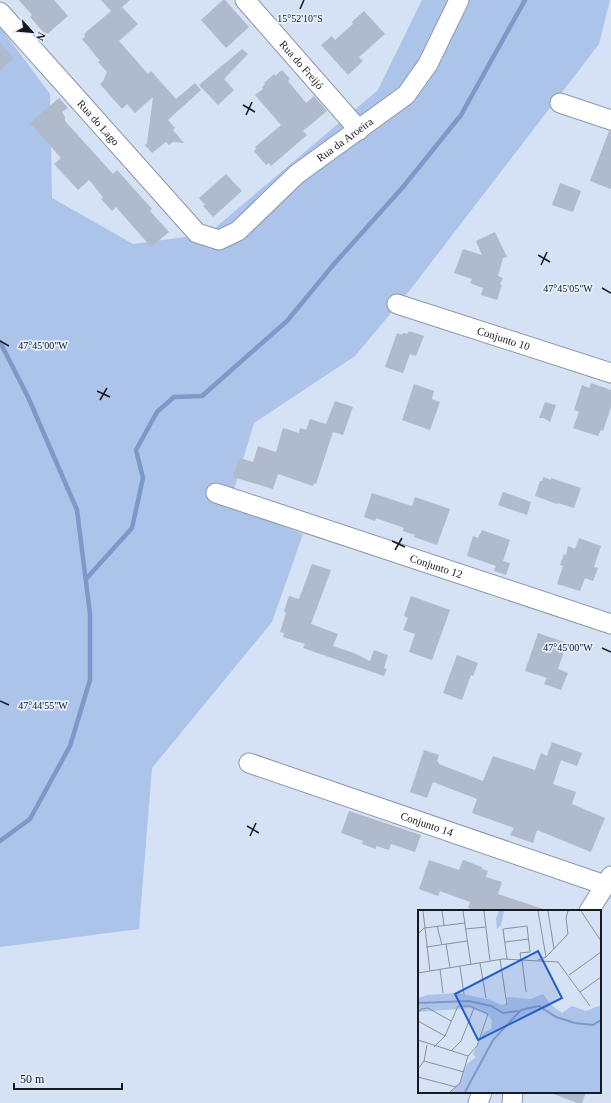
<svg xmlns="http://www.w3.org/2000/svg" width="611" height="1103" font-family="'Times New Roman',serif">
<style>
.green{fill:#acc3ea}
.lines{fill:none;stroke-linecap:round;stroke-linejoin:round}
.stream{stroke:#7e99c9;stroke-width:4.5}
.building{fill:#afbacc}
.minor-casing{stroke:#8c97a8;stroke-width:21}
.minor{stroke:#fff;stroke-width:19}
.ticks{fill:none;stroke:#161a20;stroke-width:1.5}
.labels{text-anchor:middle;dominant-baseline:central;stroke-width:3.5;stroke-linejoin:round;paint-order:stroke}
.street-label{font-size:11px;fill:#161a20;stroke:#e5eefe}
.inset-river{fill:none;stroke:#7e99c9;stroke-width:2}
.inset-road{fill:none;stroke:#89919f;stroke-width:1}
.view{fill:#225fcb;fill-opacity:0.15;stroke:#225fcb;stroke-width:2}
.inset-edge{fill:none;stroke:#161a20;stroke-width:2}
.ticks-label{font-size:10px;text-anchor:middle;fill:#161a20;stroke:#e5eefe;stroke-width:3.5;stroke-linejoin:round;paint-order:stroke}
</style>
<rect width="100%" height="100%" fill="#d5e1f4"/>
<polygon class="green" points="422,0 610,0 599,44 410,290 355,356 254,423 229,506 303,534 272,622 152,768 139,929 0,947 0,27 50,94 52,198 133,244 208,234 378,90"/>
<g class="lines">
<g class="stream">
<polyline points="0,342 28,397 77,510 90,614 90,680 70,746 30,819 0,841"/>
<polyline points="86,579 132,528 143,478 136,450 157,412 174,397 202,396 287,321 334,264 403,187 461,115 525,0"/>
</g>
</g>
<g class="building">
<polygon points="19,0 54,0 68,16 46,35 30,17 32,15"/>
<polygon points="101,0 130,0 122,7 138,24 119,41 148,74 151,71 176,99 195,83 201,90 168,120 175,128 173,130 184,143 173,142 169,145 166,142 152,153 145,145 147,143 153,97 135,113 127,104 122,109 100,84 103,81 107,72 98,62 100,61 82,39 85,37 84,34 111,11"/>
<polygon points="223,0 225,0 249,27 226,48 201,20"/>
<polygon points="364,11 385,34 359,57 363,61 348,75 321,45 332,36 335,40 353,24 352,22 354,20"/>
<polygon points="0,43 14,58 0,71"/>
<polygon points="242,49 248,54 224,79 234,90 218,105 199,85"/>
<polygon points="282,70 290,79 288,81 306,103 314,96 327,111 303,131 307,135 271,166 269,163 266,165 254,151 256,149 255,147 281,125 255,95 263,89 262,87 265,84 264,83 274,74 275,76"/>
<polygon points="59,98 68,108 62,112 65,117 65,121 113,174 117,170 152,209 150,211 169,232 151,247 116,207 112,211 101,199 103,197 89,180 78,190 54,164 61,158 30,123"/>
<polygon points="609,131 611,131 611,189 590,181"/>
<polygon points="226,174 242,191 213,217 203,206 205,205 199,198"/>
<polygon points="560,183 581,191 573,212 552,205"/>
<polygon points="495,232 507,257 503,258 498,276 503,278 500,284 502,285 497,300 481,295 483,288 470,283 472,279 454,273 463,249 482,255 476,241"/>
<polygon points="409,331 424,336 416,356 410,354 403,373 385,367 397,333 402,335 403,333 407,334"/>
<polygon points="591,383 611,390 611,407 603,431 601,430 598,436 573,428 579,412 574,410 582,385 589,388"/>
<polygon points="414,384 434,391 432,399 440,402 430,430 402,420"/>
<polygon points="335,401 353,407 343,435 333,432 316,484 314,483 313,486 278,474 273,489 233,477 239,458 253,462 258,446 276,452 283,428 299,433 300,428 306,430 310,419 326,424"/>
<polygon points="545,402 556,405 550,422 544,418 539,418"/>
<polygon points="543,477 551,480 551,478 581,488 574,508 558,503 557,504 535,496 540,481 542,481"/>
<polygon points="503,492 531,502 527,515 498,505"/>
<polygon points="372,493 412,506 415,497 450,509 437,545 414,537 415,535 403,531 404,528 376,518 375,521 364,517"/>
<polygon points="482,530 510,540 503,561 510,563 506,575 494,571 496,566 467,556 473,536 478,538"/>
<polygon points="579,538 601,546 594,567 598,568 593,581 585,578 580,591 557,584 563,566 560,565 564,554 566,555 568,546 575,549"/>
<polygon points="312,564 331,570 311,624 338,634 333,646 354,653 370,661 374,650 388,655 384,668 387,669 384,676 303,648 305,644 283,637 284,633 280,632 286,613 284,611 289,596 299,599"/>
<polygon points="411,596 450,610 432,660 409,652 415,634 403,630 408,618 404,616"/>
<polygon points="538,633 567,643 558,669 568,673 561,690 544,684 547,678 525,671"/>
<polygon points="457,655 478,663 473,676 471,675 462,700 443,693"/>
<polygon points="552,742 582,753 577,766 561,760 553,784 576,792 572,804 605,818 591,852 537,830 533,843 510,835 514,828 472,813 477,799 433,782 427,798 410,792 424,750 439,755 437,761 439,763 439,764 483,781 493,756 535,770 541,753 547,756"/>
<polygon points="349,811 421,835 415,852 391,844 389,850 376,846 376,849 362,844 363,841 341,833"/>
<polygon points="429,860 459,870 463,860 482,867 482,869 488,871 486,877 502,882 498,894 543,909 542,911 477,911 468,908 470,902 440,891 438,896 419,889"/>
<polygon points="551,1092 586,1092 582,1103 577,1103 551,1093"/>
</g>
<g class="lines">
<g class="minor-casing">
<g id="minor">
<path id="s1" d="M 245,0 L 359,130"/>
<path id="s2" d="M 0,12 L 197,233 L 219,240 L 238,231 L 297,174 L 406,95 L 428,64 L 459,0"/>
<polyline points="560,103 611,120"/>
<path id="s3" d="M 397,304 L 611,373"/>
<path id="s4" d="M 216,493 L 611,624"/>
<path id="s5" d="M 249,763 L 605,885"/>
<polyline points="589,911 611,876"/>
<polyline points="478,1103 482,1092"/>
<polyline points="512,1103 513,1092"/>
</g>
</g>
<use href="#minor" class="minor"/>
</g>
<path class="ticks" d="M 300,9 L 304,0M 243,105 L 255,112M 246,115 L 252,102M 538,255 L 550,262M 541,265 L 547,252M 602,288 L 611,293M 0,341 L 9,346M 97,391 L 110,397M 100,400 L 107,388M 392,541 L 405,547M 395,550 L 402,538M 602,648 L 611,652M 0,701 L 9,705M 247,826 L 259,833M 250,836 L 256,823"/>
<g class="labels">
<g class="street-label">
<text stroke="none"><textPath href="#s1" startOffset="86">Rua do Freijó</textPath></text>
<text stroke="none"><textPath href="#s2" startOffset="148">Rua do Lago</textPath></text>
<text stroke="none"><textPath href="#s2" startOffset="481">Rua da Aroeira</textPath></text>
<text stroke="none"><textPath href="#s3" startOffset="112">Conjunto 10</textPath></text>
<text stroke="none"><textPath href="#s4" startOffset="232">Conjunto 12</textPath></text>
<text stroke="none"><textPath href="#s5" startOffset="188">Conjunto 14</textPath></text>
</g>
</g>
<g transform="translate(418 910)">
<rect width="183" height="183" fill="#d5e1f4"/>
<path d="M 81,1 L 86,1 L 83,15 L 79,19 L 78,9 ZM 40,83 L 73,90 L 83,95 L 90,93 L 89,87 L 113,89 L 125,84 L 132,94 L 144,103 L 154,96 L 168,101 L 183,95 L 183,182 L 33,182 L 43,171 L 48,155 L 58,147 L 55,144 L 65,123 L 73,119 L 74,111 L 70,105 L 52,98 L 0,102 L 0,88 L 9,85 Z" fill="#acc3ea"/>
<path class="inset-river" d="M 0,93 L 51,91 L 73,96 L 85,103 L 100,101M 47,182 L 75,130 L 103,100 L 121,96 L 138,107 L 157,113 L 175,115 L 183,110"/>
<path class="inset-road" d="M 5,1 L 12,61M 24,1 L 26,15M 45,1 L 53,55M 66,1 L 72,51M 120,1 L 128,47M 130,1 L 136,39M 163,1 L 183,31M 19,16 L 24,35M 47,19 L 68,17M 0,24 L 6,18 L 47,13M 87,32 L 111,29M 28,34 L 32,58M 8,37 L 49,31M 82,49 L 89,95M 89,49 L 85,19 L 109,16 L 112,42 L 102,43 L 103,50M 104,50 L 108,82M 120,50 L 128,47 L 150,24 L 148,8 L 150,1M 62,53 L 68,88M 42,57 L 46,84M 22,59 L 25,83M 0,63 L 85,49 L 140,52 L 172,96M 151,65 L 183,42M 162,82 L 183,67M 0,103 L 3,99 L 10,98 L 33,111M 0,111 L 27,126M 0,130 L 50,146M 16,137 L 27,126 L 40,96 L 52,96 L 70,104 L 59,136 L 50,146 L 42,173 L 32,182M 33,141 L 43,131 L 56,98M 6,151 L 46,162M 0,159 L 6,151 L 9,135M 0,167 L 38,177"/>
<path class="view" d="M 120,41 L 144,88 L 60,130 L 37,84 Z"/>
<rect width="183" height="183" class="inset-edge"/>
</g>
<g class="ticks-label">
<text x="300" y="22">15°52'10"S</text>
<text x="568" y="292">47°45'05"W</text>
<text x="43" y="349">47°45'00"W</text>
<text x="568" y="651">47°45'00"W</text>
<text x="43" y="709">47°44'55"W</text>
</g>
<g transform="translate(32 32) rotate(117)" stroke="#e5eefe" stroke-width="3" paint-order="stroke">
<path d="M0-3L7 15L0 10L-7 15Z" fill="#161a20"/>
<text y="-6" font-size="11" font-weight="bold" text-anchor="middle" fill="#161a20">N</text>
</g>
<path d="M14 1083v6h108v-6" fill="none" stroke="#161a20" stroke-width="2"/>
<text x="20" y="1083" font-size="12" fill="#161a20" stroke="#e5eefe" stroke-width="3" paint-order="stroke">50 m</text>
</svg>
